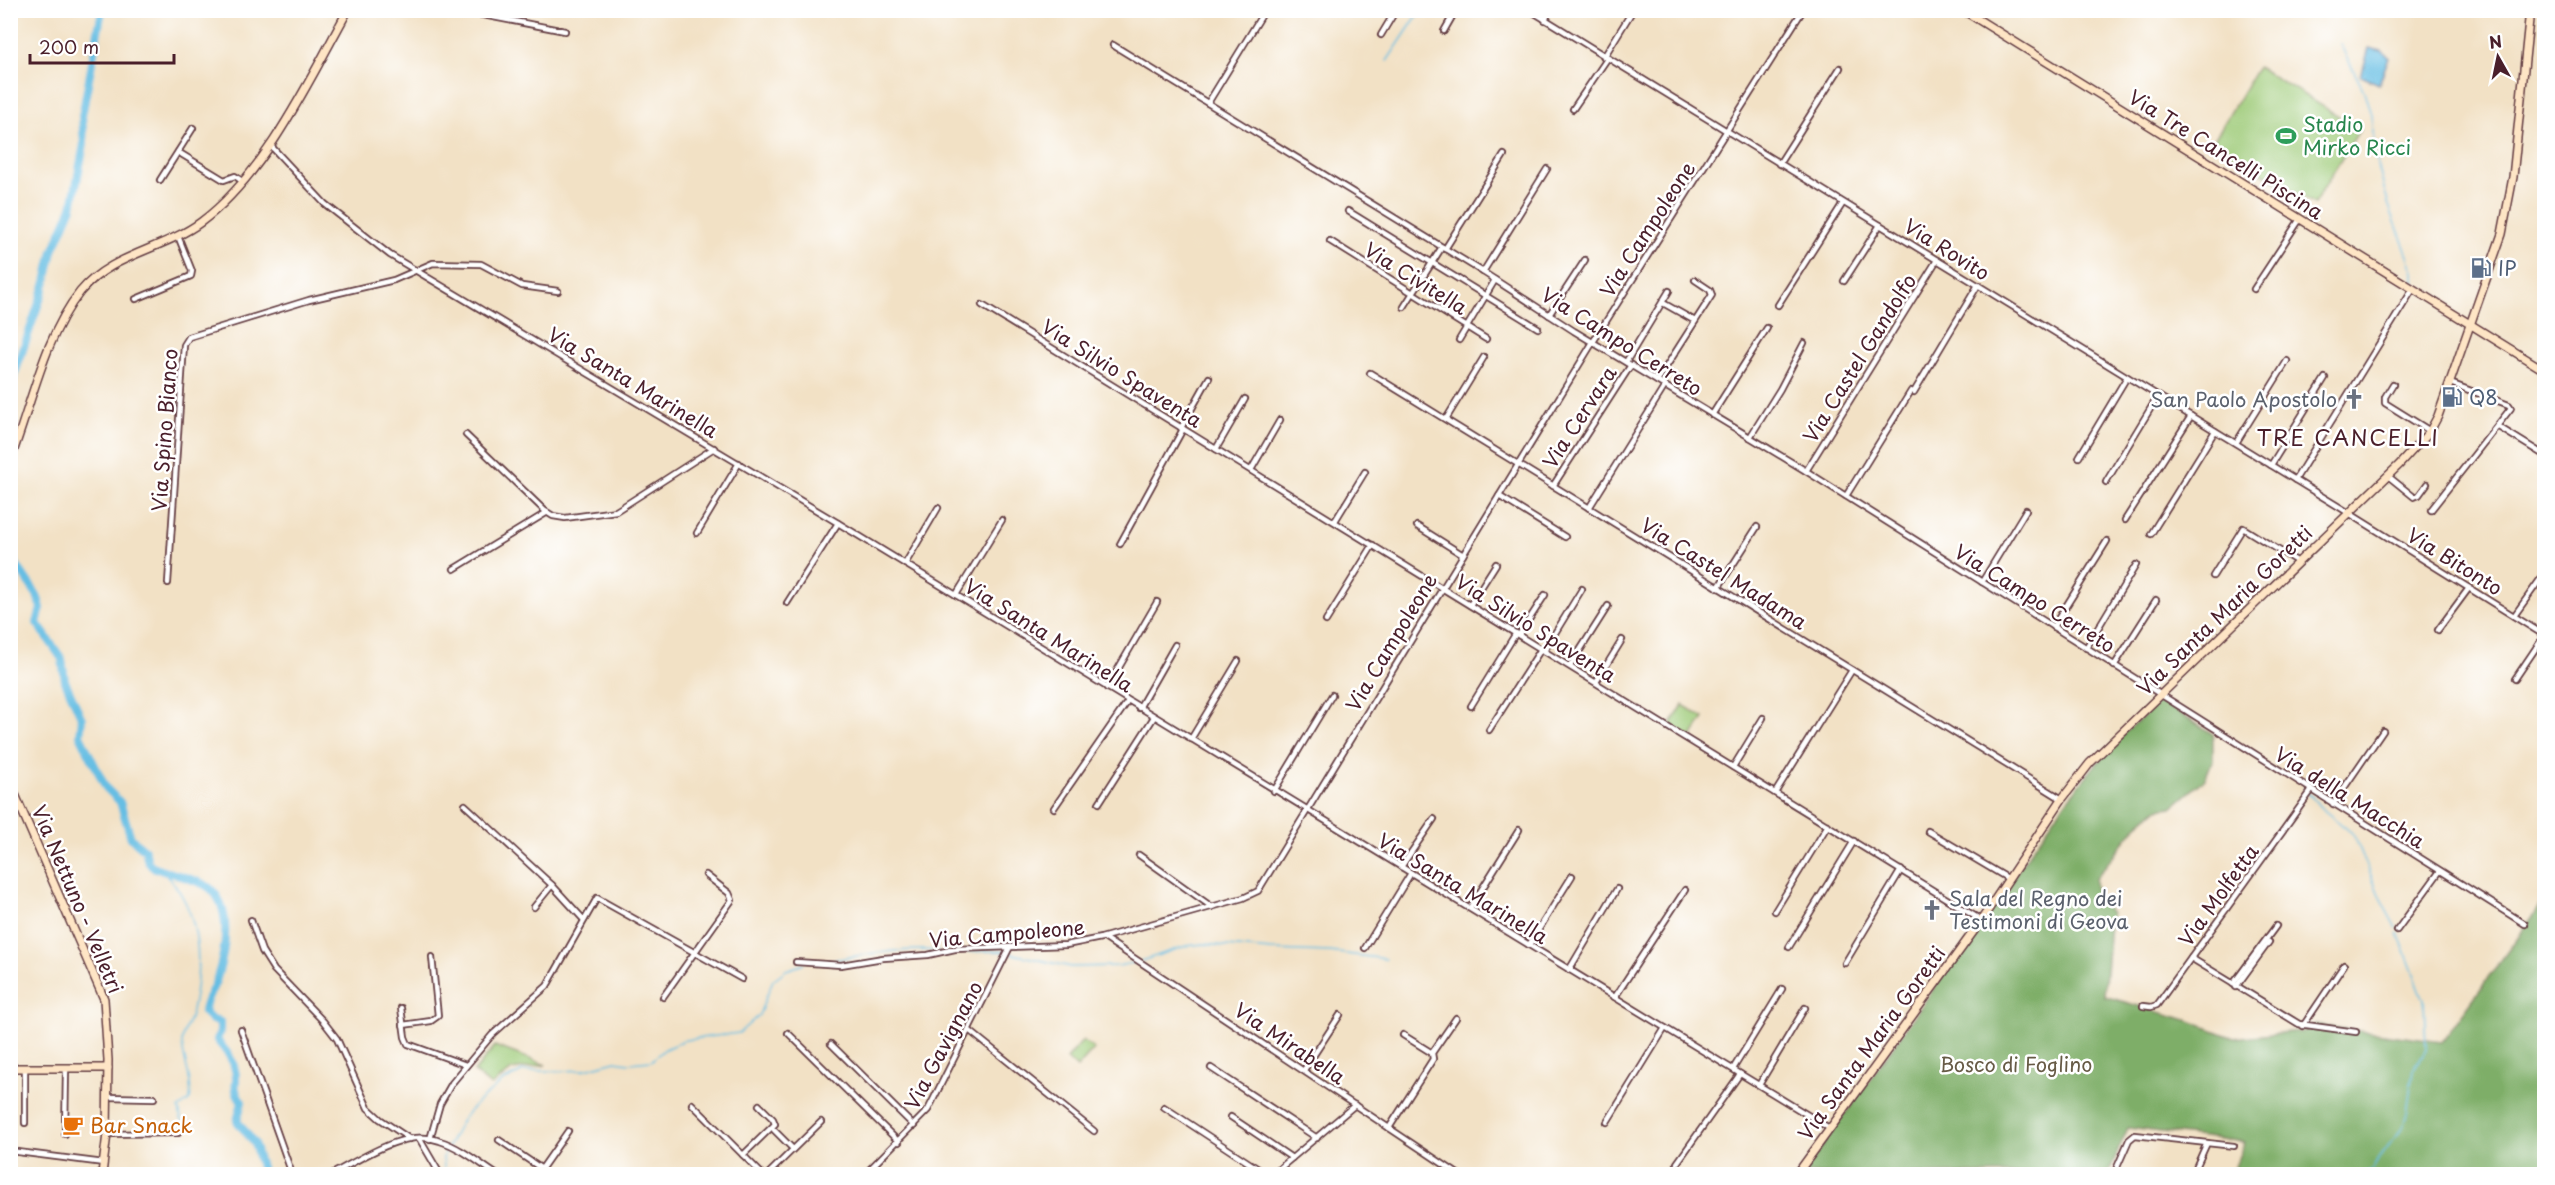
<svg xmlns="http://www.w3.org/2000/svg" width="2555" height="1185" font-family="'Playpen Sans',sans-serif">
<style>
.green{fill:#9dca77;stroke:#747451;stroke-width:1.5}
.forest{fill:#7eae68;stroke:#64664a;stroke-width:1.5}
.water{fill:#66bee3;stroke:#586e87;stroke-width:1.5}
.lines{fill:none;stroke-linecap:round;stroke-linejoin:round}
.stream{stroke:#66bee3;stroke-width:1.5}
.river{stroke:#66bee3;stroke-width:8}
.street-casing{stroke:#633c42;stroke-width:8}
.secondary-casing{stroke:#633c42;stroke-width:10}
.street{stroke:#fff;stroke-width:4.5}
.secondary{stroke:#fee5c5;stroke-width:7}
.labels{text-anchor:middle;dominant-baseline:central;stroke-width:5;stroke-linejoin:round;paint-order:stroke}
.leisure-label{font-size:20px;fill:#27864d;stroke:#fff;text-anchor:start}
.street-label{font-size:20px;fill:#4a1f2b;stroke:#fff}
.service-label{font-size:20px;fill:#4e5e75;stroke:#fff;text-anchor:start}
.worship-label{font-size:20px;fill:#5b616d;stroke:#fff;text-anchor:end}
.park-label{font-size:20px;fill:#675b46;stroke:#fff}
.food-label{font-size:20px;fill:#c56008;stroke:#fff;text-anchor:start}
.quarter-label{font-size:22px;letter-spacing:1.5px;fill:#4a1f2b;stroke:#fff}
</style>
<rect width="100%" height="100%" fill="#fff"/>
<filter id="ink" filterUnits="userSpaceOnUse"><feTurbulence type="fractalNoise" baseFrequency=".0167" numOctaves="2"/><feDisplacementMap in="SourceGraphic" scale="12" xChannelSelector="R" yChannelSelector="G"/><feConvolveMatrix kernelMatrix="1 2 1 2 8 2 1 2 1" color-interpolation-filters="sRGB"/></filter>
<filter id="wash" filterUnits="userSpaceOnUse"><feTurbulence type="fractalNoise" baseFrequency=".008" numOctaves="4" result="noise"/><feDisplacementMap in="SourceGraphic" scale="24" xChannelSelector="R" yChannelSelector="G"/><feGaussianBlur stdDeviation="1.35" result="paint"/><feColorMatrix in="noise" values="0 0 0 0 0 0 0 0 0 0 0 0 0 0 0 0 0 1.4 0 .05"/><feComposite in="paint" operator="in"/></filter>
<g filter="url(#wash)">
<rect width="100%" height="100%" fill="#f2e1c5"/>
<g class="green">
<polygon points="2258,67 2360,129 2314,204 2212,143"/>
<polygon points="1683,705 1704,718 1691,738 1670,726"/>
<polygon points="1083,1040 1094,1049 1077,1068 1067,1059"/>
<polygon points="495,1046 546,1065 512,1070 491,1086 474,1072"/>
</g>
<polygon class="forest" points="2160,701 2213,734 2213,759 2205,779 2172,807 2157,809 2136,827 2095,879 2096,896 2111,913 2104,996 2187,1020 2234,1038 2308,1030 2315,1025 2442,1042 2544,901 2544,1174 2232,1174 2245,1142 2128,1128 2108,1174 1803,1174 2067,800 2111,746"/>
<polygon class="water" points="2369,48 2382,51 2389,57 2379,84 2361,76"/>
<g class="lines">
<g class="stream">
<polyline points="2340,44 2364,91 2371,115 2376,158 2388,203 2414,272 2414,286"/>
<polyline points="1387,61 1421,10"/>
<polyline points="2304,787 2320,807 2352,833 2356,840 2383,904 2396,928"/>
<path d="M 168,873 L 167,875 C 202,914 203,965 191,1015 C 189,1023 182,1032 182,1041 C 183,1062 193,1078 190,1100 L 179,1108 L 181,1119 L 190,1127"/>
<polyline points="952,952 1000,951 1071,967 1118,966 1137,962"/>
<polyline points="1141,961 1186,946 1203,944 1271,950 1330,952 1386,959"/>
<path d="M 821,962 C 859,956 899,947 938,951"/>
<polyline points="445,1174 443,1157 463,1118 480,1100 502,1082 523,1071 563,1071 582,1070 615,1061 629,1063 651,1061 665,1049 685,1040 739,1033 759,1015 773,980 786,970 804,964"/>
<polyline points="2364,1174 2371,1170 2403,1127 2407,1113 2413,1070 2426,1049 2424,1000 2398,933"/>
</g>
<g class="river">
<polyline points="10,388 46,282 53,251 72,207 84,144 82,116 102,10"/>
<polyline points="10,401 10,418"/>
<path d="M 10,556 L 13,556 L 14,561 L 37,595 L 41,608 L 37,623 L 62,659 L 65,681 L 82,719 L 80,735 L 106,788 L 120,802 L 131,838 L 145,850 L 148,862 L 155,868 C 169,873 201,880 211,889 C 233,910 225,953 217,978 C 213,991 206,997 204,1012 L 212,1020 L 220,1022 L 220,1031 L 217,1040 C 224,1049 233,1058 235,1070 C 239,1086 230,1084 242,1102 L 237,1121 L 254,1143 L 263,1174"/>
</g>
</g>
</g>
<g filter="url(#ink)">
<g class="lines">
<g class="street-casing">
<g id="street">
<polyline points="457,10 565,31"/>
<polyline points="1530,10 2349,513 2544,635"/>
<polyline points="1311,12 1311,10"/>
<polyline points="1545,20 1550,10"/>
<polyline points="1444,31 1456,10"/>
<polyline points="1381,35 1396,10"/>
<polyline points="1113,45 1483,272 1574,331 1806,471 2525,924"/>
<polyline points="1604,57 1633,10"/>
<polyline points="1208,103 1265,10"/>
<polyline points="1573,109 1607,59"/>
<polyline points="270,145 325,204 390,255 838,523 1829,1128"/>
<polyline points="178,152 224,180 235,176 242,181"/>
<polyline points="1779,164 1840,68"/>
<polyline points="160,180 193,128"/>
<polyline points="1348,211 1538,328"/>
<polyline points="1330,241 1486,339"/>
<polyline points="1445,249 1504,155"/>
<polyline points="1483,272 1547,169"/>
<polyline points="1844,281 1880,225"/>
<polyline points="2254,289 2300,219"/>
<polyline points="136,299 191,276 192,271 178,236"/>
<polyline points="1663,303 1695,321"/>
<polyline points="982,305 1981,920"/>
<polyline points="1778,305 1843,203"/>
<polyline points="1404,307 1442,247"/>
<polyline points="1549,315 1585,260"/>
<polyline points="1459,340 1495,280"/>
<polyline points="1626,362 1669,291"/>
<polyline points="1370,373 2062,799"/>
<polyline points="1657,381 1712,295 1710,290 1695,280"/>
<polyline points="2393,384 2385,397 2385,403 2430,431"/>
<polyline points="1914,392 1978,285"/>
<polyline points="1712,415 1767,328"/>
<polyline points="1446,419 1484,357"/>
<polyline points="2497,426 2544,455"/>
<polyline points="1181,428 1209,378"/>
<polyline points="466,435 545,511 553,516 565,518 616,511 714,448"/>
<polyline points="1750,437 1780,389 1804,343"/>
<polyline points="2236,443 2287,361"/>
<polyline points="1216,449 1245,399"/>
<polyline points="2079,457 2127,377"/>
<polyline points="2271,465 2325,378"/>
<polyline points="1251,470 1280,420"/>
<polyline points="1806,471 1937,260"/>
<polyline points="2388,476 2414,497 2419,495 2427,484"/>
<polyline points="2295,480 2413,289"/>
<polyline points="2106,482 2158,396"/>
<polyline points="1553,486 1631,365"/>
<polyline points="1499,496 1565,537"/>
<polyline points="1846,496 1911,391"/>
<polyline points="1589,508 1665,386"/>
<polyline points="2431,510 2511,408 2509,405 2450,383"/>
<polyline points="2125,520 2191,416"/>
<polyline points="1335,521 1365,472"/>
<polyline points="1417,526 1463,555"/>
<polyline points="697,533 739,463"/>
<polyline points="2151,534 2215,431"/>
<polyline points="1120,544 1183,429"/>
<polyline points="905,564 938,508"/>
<polyline points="454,569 546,513"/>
<polyline points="2213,576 2243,528 2298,562"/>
<polyline points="1982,582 2026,510"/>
<polyline points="168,583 184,345 189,337 309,300 394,280 433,263 481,264 522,286 558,291"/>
<polyline points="1718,588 1757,527"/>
<polyline points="956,595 1002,520"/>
<polyline points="787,603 838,523"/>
<polyline points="1470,605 1496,564"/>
<polyline points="2514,616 2544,574"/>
<polyline points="1326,621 1373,545"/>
<polyline points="2053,627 2107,541"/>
<polyline points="2438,630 2469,588"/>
<polyline points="1519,635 1545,595"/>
<polyline points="2086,648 2136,565"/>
<polyline points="1544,651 1582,589"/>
<polyline points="1570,666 1608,606"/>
<polyline points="2114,666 2156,600"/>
<polyline points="2515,679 2544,636"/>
<polyline points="1596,682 1622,640"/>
<polyline points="1107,688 1157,602"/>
<polyline points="1471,706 1516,633"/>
<polyline points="1139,708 1175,645"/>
<polyline points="1489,730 1541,649"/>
<polyline points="1191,739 1238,661"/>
<polyline points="1733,767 1763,718"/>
<polyline points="1274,791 1332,695"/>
<polyline points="1775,793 1852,670"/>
<polyline points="1099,803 1154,717"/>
<polyline points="2333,804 2383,731"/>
<polyline points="465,805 552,885 584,920"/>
<polyline points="1054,808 1128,701"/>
<polyline points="1928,831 2009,879"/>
<polyline points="1139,855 1212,907"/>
<polyline points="1401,867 1434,819"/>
<polyline points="534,907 552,885"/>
<polyline points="1470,908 1519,830"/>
<polyline points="1775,911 1828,825"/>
<polyline points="251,920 262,951 274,970 323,1021 337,1039 368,1108 380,1119 410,1139"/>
<polyline points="2397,930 2440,871"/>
<polyline points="1104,938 1458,1174"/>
<polyline points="1529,945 1572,876"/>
<polyline points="1789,947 1854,841"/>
<polyline points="1365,948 1411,873"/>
<polyline points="2191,958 2299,1024 2356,1032"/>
<polyline points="796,962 841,965 883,958 928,955 955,949 1066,945 1101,938 1243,898 1258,891 1593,342 1803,10"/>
<polyline points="1845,963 1901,870"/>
<polyline points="1569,970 1617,889"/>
<polyline points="2233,984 2276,926"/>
<polyline points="2236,987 2269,942"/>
<polyline points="663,997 732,900 729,893 706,875"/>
<polyline points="1615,997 1685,890"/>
<polyline points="2143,1006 2151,1007 2157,1005 2312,790"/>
<polyline points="401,1008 405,1037 408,1044 466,1065"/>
<polyline points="403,1025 431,1021 438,1016 432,957"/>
<polyline points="2303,1026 2344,965"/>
<polyline points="241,1030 292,1174"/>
<polyline points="970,1031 1094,1131"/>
<polyline points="788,1033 899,1142"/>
<polyline points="1403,1035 1432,1053"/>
<polyline points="831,1044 914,1126"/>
<polyline points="25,1068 25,1123"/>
<polyline points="1211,1068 1317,1138"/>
<polyline points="1733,1069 1782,989"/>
<polyline points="1304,1070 1340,1015"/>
<polyline points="1759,1085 1805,1008"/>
<polyline points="107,1097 154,1098"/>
<polyline points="692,1104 762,1174"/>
<polyline points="1164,1107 1266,1174"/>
<polyline points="1231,1117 1292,1158"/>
<polyline points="1607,1122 1665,1028"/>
<polyline points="1389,1128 1433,1059 1432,1053 1456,1018"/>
<polyline points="774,1130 793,1149"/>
<polyline points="65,1134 66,1068"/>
<polyline points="107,1134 178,1133"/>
<polyline points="419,1138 440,1174"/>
<polyline points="430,1139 440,1104 452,1083 492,1035 547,986 597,898 742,979"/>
<polyline points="499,1140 542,1169"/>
<polyline points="10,1151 104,1163"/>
<polyline points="743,1155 775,1124 773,1119 759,1105"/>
<polyline points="1677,1163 1740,1074"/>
<path d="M 332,1174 C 363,1158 404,1128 440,1141 C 460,1147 479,1163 496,1174"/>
<polyline points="538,1174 568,1131"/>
<polyline points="768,1174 821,1122"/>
<polyline points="865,1174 928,1110 1010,947"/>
<polyline points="1273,1174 1355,1105"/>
<polyline points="2114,1174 2129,1140 2135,1135 2234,1146"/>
<polyline points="2193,1174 2207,1143"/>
</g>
</g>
<g class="secondary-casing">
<g id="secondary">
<polyline points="1963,10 2544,370"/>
<path d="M 10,460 C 31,406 44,337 80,292 C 111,254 163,250 201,222 C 265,175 310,79 348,10"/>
<polyline points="10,783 104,999 108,1060 107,1134 102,1174"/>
<polyline points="10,1068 108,1068"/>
<polyline points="1797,1174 1976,928 2062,799 2090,763 2399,465 2430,431 2438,416 2502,234 2513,177 2530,10"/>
</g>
</g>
<use href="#street" class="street"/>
<use href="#secondary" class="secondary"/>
</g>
</g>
<defs>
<g id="stadium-bare" transform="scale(1.62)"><path d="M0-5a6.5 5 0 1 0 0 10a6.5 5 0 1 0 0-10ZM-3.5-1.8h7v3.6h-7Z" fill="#2e9e5b" stroke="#fff" stroke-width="2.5" paint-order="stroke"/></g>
<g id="fuel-bare" transform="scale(1.62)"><path d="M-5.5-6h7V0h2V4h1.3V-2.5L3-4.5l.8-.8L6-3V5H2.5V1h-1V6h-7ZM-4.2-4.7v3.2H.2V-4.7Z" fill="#5c6f8a" stroke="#fff" stroke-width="2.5" paint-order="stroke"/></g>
<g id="church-bare" transform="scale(1.62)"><path d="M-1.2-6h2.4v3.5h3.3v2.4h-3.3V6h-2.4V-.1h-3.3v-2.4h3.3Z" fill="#6b7280" stroke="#fff" stroke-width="2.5" paint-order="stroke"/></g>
<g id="cafe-bare" transform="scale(1.62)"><path d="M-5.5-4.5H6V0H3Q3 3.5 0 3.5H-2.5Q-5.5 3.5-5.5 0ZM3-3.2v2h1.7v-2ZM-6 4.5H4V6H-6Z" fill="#e8710a" stroke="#fff" stroke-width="2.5" paint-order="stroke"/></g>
</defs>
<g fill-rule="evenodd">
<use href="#stadium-bare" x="2286" y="136"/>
<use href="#fuel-bare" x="2481" y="268"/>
<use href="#fuel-bare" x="2452" y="397"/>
<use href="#church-bare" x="2354" y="399"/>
<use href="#church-bare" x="1932" y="910"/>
<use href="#cafe-bare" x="73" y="1125"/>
</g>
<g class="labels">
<g class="leisure-label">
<text x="2303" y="124">Stadio<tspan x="2303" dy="23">Mirko Ricci</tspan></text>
</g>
<g class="street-label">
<text transform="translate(2226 154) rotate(32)">Via Tre Cancelli Piscina</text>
<text transform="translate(1647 229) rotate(-57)">Via Campoleone</text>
<text transform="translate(1947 249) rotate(32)">Via Rovito</text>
<text transform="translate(1416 278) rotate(32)">Via Civitella</text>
<text transform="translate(1622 341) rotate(32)">Via Campo Cerreto</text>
<text transform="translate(1859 358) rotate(-58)">Via Castel Gandolfo</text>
<text transform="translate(1122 373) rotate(32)">Via Silvio Spaventa</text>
<text transform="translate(633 382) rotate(31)">Via Santa Marinella</text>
<text transform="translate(1579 417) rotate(-57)">Via Cervara</text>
<text transform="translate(164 430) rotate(-86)">Via Spino Bianco</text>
<text transform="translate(2455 561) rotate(32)">Via Bitonto</text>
<text transform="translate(1724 573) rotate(32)">Via Castel Madama</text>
<text transform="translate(2035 598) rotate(32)">Via Campo Cerreto</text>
<text transform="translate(2224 610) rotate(-44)">Via Santa Maria Goretti</text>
<text transform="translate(1536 628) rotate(32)">Via Silvio Spaventa</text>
<text transform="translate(1049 635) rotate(32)">Via Santa Marinella</text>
<text transform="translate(1391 642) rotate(-59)">Via Campoleone</text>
<text transform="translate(2350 797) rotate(32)">Via della Macchia</text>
<text transform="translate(1463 888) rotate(31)">Via Santa Marinella</text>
<text transform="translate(2218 895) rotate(-54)">Via Molfetta</text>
<text transform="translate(78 899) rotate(67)">Via Nettuno - Velletri</text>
<text transform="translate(1007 933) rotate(-5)">Via Campoleone</text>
<text transform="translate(1290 1043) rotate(34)">Via Mirabella</text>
<text transform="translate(1871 1043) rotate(-54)">Via Santa Maria Goretti</text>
<text transform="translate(943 1045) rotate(-62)">Via Gavignano</text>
</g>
<g class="service-label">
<text x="2498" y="268">IP</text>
<text x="2469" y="397">Q8</text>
</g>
<g class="worship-label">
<text x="2337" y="399">San Paolo Apostolo</text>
<text x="1949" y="898" text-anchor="start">Sala del Regno dei<tspan x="1949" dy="23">Testimoni di Geova</tspan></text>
</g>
<g class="park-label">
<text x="2016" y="1064">Bosco di Foglino</text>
</g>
<g class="food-label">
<text x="90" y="1125">Bar Snack</text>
</g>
<g class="quarter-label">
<text x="2348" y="436">TRE CANCELLI</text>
</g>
</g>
<rect width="2555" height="1185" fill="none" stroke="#fff" stroke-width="36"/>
<g transform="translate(2498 57) rotate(351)" stroke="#ffffff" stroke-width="4.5" paint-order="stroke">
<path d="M0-4.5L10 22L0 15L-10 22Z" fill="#4a1f2b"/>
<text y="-9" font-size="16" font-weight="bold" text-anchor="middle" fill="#4a1f2b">N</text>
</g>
<path d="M30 54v9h144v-9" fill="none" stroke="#4a1f2b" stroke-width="3"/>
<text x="39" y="54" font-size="18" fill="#4a1f2b" stroke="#ffffff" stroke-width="4.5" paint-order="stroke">200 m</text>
</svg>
